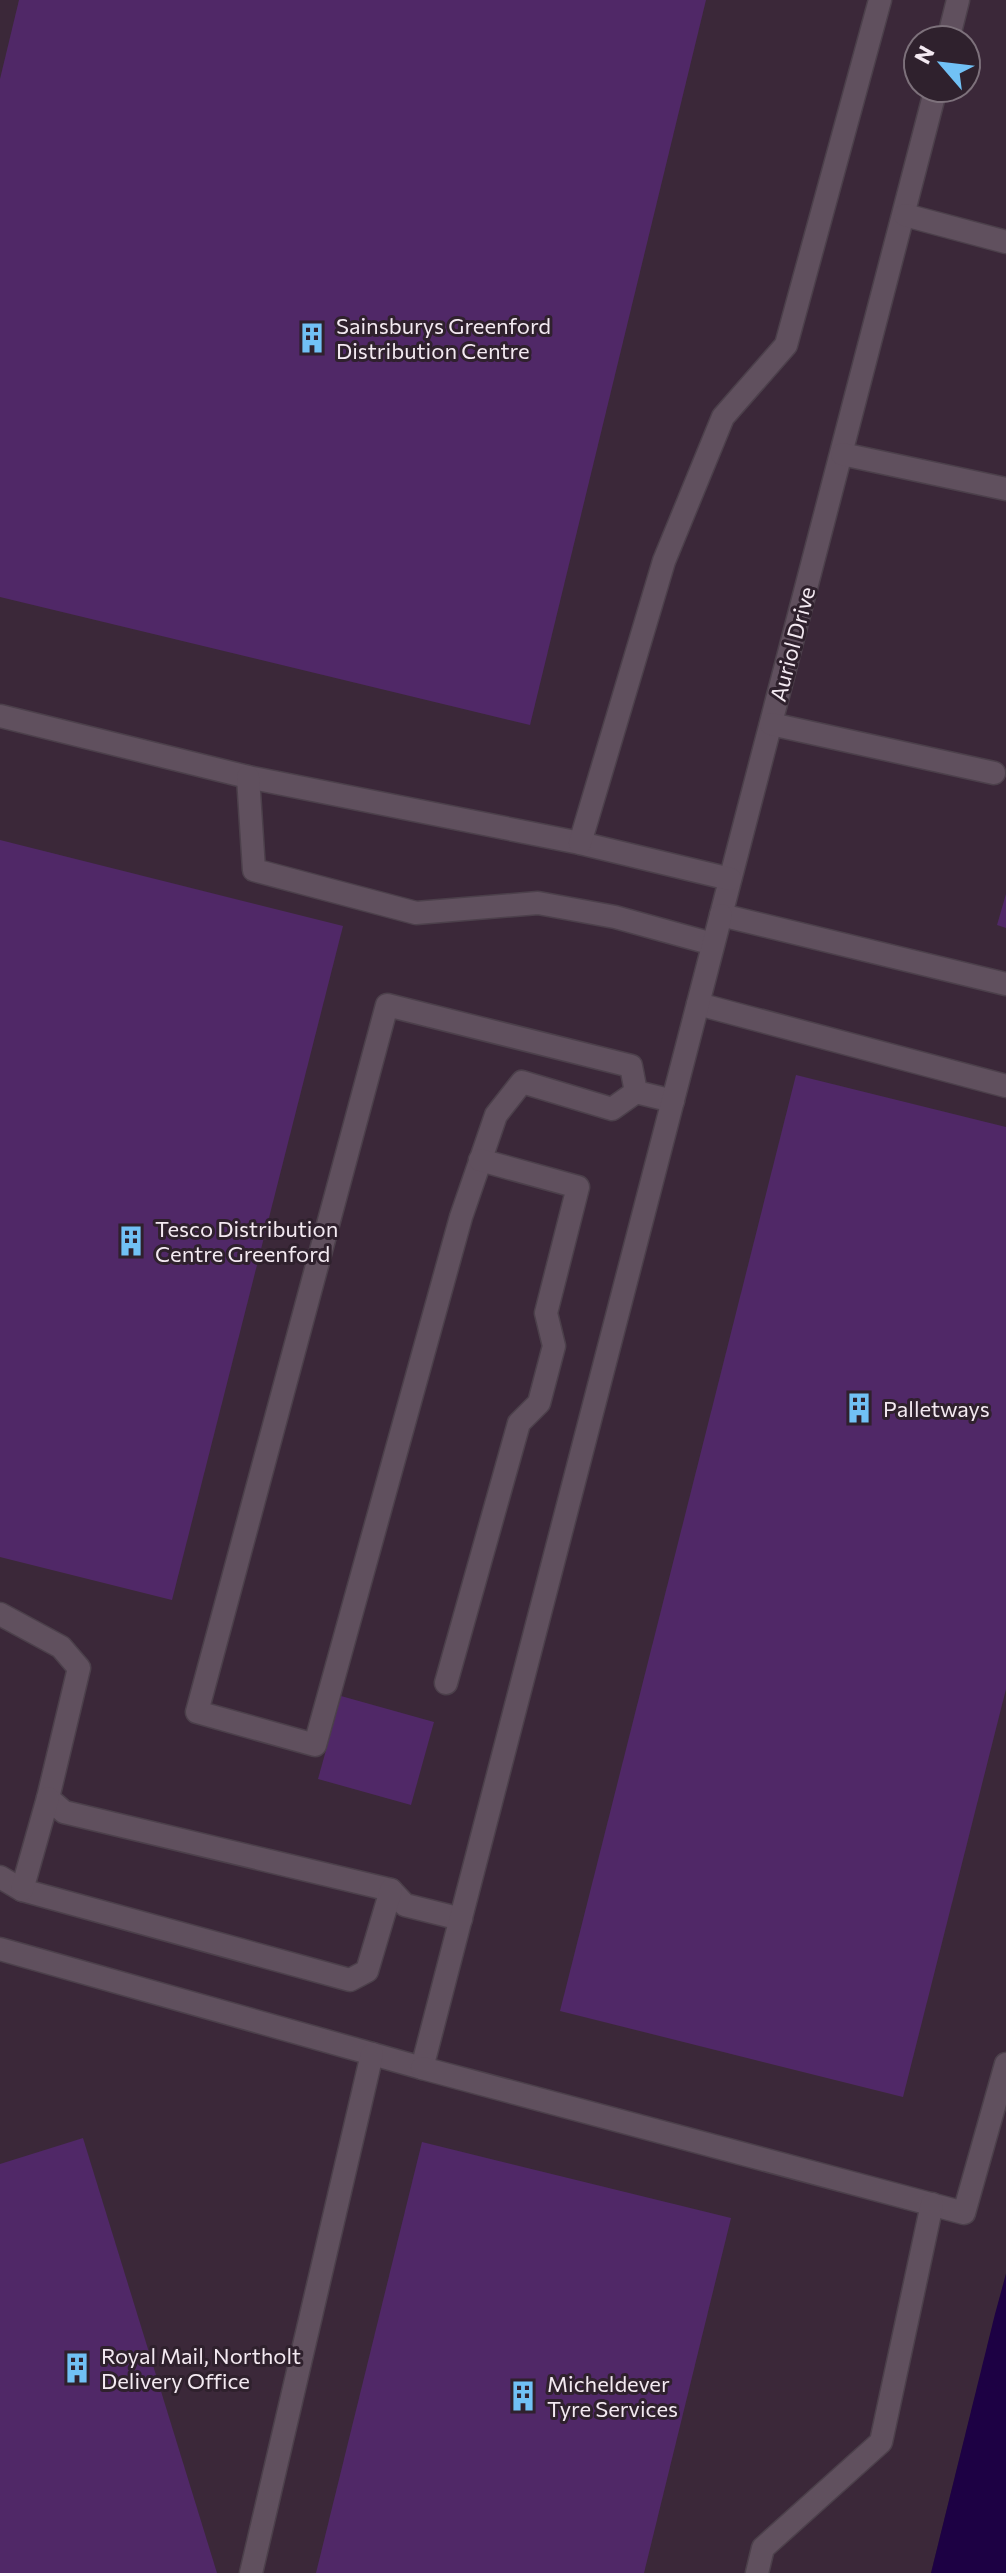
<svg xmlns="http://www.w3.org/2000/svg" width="1006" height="2573" font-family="Commissioner,sans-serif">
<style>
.built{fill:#3b2839;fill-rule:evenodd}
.water{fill:#1d0144}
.building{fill:#502867}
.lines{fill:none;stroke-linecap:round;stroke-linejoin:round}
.lane-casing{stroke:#4c404b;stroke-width:25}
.lane{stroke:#60505e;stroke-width:22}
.labels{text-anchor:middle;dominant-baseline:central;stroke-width:6;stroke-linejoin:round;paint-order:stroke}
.poi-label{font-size:22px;fill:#f3e9f1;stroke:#2f212d;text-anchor:start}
.street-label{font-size:22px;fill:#f3e9f1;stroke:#2f212d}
</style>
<rect width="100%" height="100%" fill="#2f212d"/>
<path class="built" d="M 0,0 L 1006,0 L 1006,2273 L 931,2573 L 0,2573 ZM 918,40 L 966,40 L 966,88 L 918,88 Z"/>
<polygon class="water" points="1006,2274 1006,2573 931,2573 995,2314"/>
<g class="building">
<polygon points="19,0 706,0 530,725 0,597 0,79"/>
<polygon points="0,840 343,926 172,1600 0,1557"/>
<polygon points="1006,894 1006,928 997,925"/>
<polygon points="796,1075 1006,1127 1006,1689 903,2097 560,2011"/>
<polygon points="341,1696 434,1722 411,1805 318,1779"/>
<polygon points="83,2138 217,2573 0,2573 0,2164"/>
<polygon points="422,2142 731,2218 644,2573 316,2573"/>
</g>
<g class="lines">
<g class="lane-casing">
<g id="lane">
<polyline points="948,40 958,0"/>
<polyline points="936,88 721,915 1006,984"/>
<polyline points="905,215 1006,242"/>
<polyline points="842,454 1006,489"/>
<polyline points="0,716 248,777 580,843 730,879"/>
<polyline points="771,724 994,773"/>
<polyline points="248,777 254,870 416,913 538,903 615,917 713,944"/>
<polyline points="580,843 664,561 723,417 786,345 880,0"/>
<polyline points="698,1004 1006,1086"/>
<polyline points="636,1092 631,1066 387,1005 197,1712 315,1745 461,1217 496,1115 522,1082 612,1109 636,1092 673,1101"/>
<polyline points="0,1614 61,1647 79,1668 48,1798 64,1812 391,1890 405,1905 461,1919"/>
<polyline points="446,1683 519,1423 539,1403 554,1346 546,1313 578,1187 480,1160"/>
<polyline points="0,1877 22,1890 350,1980 367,1971 391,1890"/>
<polyline points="22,1890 48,1798"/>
<polyline points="0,1949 422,2068 721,915"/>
<polyline points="422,2068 964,2213 1006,2064"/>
<polyline points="251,2573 372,2054"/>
<polyline points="757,2573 763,2548 881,2442 932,2204"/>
</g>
</g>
<use href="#lane" class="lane"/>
</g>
<defs>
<g id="building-bare" transform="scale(2.4)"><path d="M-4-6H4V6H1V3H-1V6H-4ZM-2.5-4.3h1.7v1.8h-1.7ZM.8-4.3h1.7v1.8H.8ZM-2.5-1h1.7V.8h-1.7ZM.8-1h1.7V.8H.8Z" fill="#71c1f5" stroke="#2f212d" stroke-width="2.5" paint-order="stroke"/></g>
</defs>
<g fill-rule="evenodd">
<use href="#building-bare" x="312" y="338"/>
<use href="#building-bare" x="131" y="1241"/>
<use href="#building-bare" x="859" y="1408"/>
<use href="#building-bare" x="77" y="2368"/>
<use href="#building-bare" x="523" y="2396"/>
</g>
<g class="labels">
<g class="poi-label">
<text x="336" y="325">Sainsburys Greenford<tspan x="336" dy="25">Distribution Centre</tspan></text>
<text x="155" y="1228">Tesco Distribution<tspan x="155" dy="25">Centre Greenford</tspan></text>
<text x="883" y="1408">Palletways</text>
<text x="101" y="2355">Royal Mail, Northolt<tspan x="101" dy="25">Delivery Office</tspan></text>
<text x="547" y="2383">Micheldever<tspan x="547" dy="25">Tyre Services</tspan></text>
</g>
<g class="street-label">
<text transform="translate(792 644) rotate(-75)">Auriol Drive</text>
</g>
</g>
<g transform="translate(942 64) rotate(298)"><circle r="38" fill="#2f212d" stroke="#7d717b" stroke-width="2"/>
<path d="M0-6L14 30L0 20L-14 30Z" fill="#71c1f5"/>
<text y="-12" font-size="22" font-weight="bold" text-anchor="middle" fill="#f3e9f1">N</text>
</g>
</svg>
